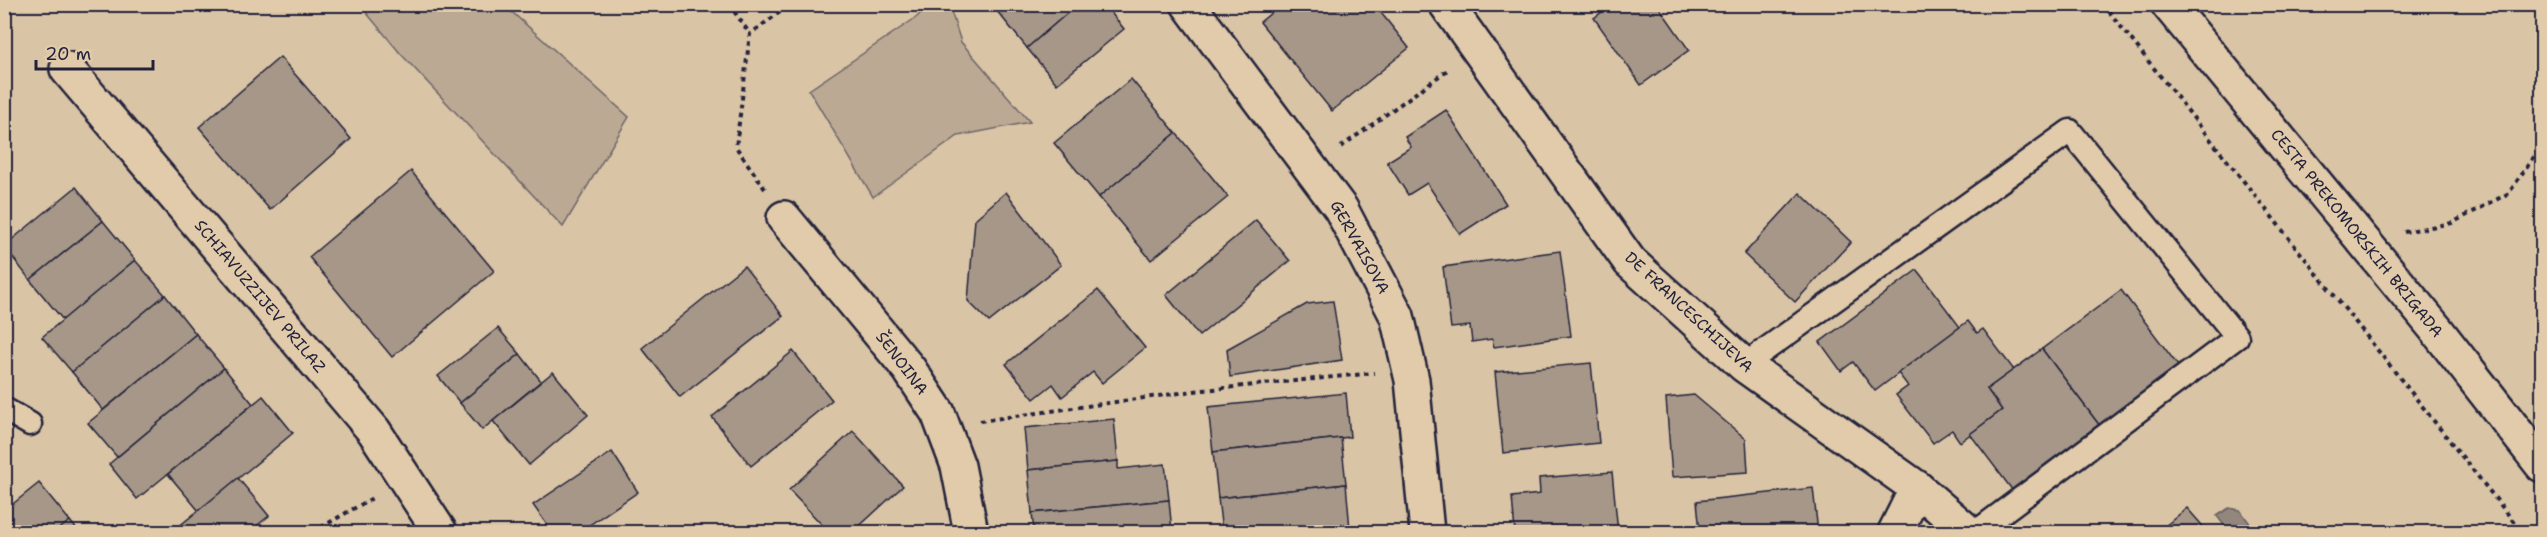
<svg xmlns="http://www.w3.org/2000/svg" width="2547" height="537" font-family="'Shantell Sans',sans-serif">
<style>
.green{fill:#bba994;stroke:#6e6668;stroke-width:1.5}
.water{fill:#93867d;stroke:#665e63;stroke-width:1.5}
.building{fill:#a69788;stroke:#22223b;stroke-width:1.5}
.lines{fill:none;stroke-linecap:round;stroke-linejoin:round}
.service-casing{stroke:#22223b;stroke-width:27}
.minor-casing{stroke:#22223b;stroke-width:38}
.secondary-casing{stroke:#22223b;stroke-width:38}
.path{stroke:#22223b;stroke-width:4;stroke-dasharray:4.5 4.5;stroke-linecap:butt}
.service{stroke:#e1cbaa;stroke-width:22}
.minor{stroke:#e1cbaa;stroke-width:33}
.secondary{stroke:#e1cbaa;stroke-width:33}
.labels{text-anchor:middle;dominant-baseline:central;stroke-width:6;stroke-linejoin:round;paint-order:stroke}
.street-label{font-size:16px;fill:#22223b;stroke:#e1cbaa}
</style>
<rect width="100%" height="100%" fill="#d9c4a6"/>
<filter id="ink" filterUnits="userSpaceOnUse"><feTurbulence type="fractalNoise" baseFrequency=".0167" numOctaves="2"/><feDisplacementMap in="SourceGraphic" scale="12" xChannelSelector="R" yChannelSelector="G"/><feConvolveMatrix kernelMatrix="1 2 1 2 8 2 1 2 1" color-interpolation-filters="sRGB"/></filter>
<g filter="url(#ink)">
<g class="green">
<polygon points="360,5 504,5 629,117 563,227 400,53"/>
<polygon points="928,5 949,5 961,42 1030,122 958,136 873,197 809,90 917,17"/>
</g>
<polygon class="water" points="2229,508 2240,510 2256,532 2229,532 2217,516"/>
<g class="building">
<polygon points="1006,4 1078,4 1027,48 997,11"/>
<polygon points="1078,4 1104,4 1124,29 1057,84 1027,48"/>
<polygon points="1282,4 1374,4 1409,48 1332,111 1260,22"/>
<polygon points="1613,4 1657,4 1689,50 1641,85 1594,18"/>
<polygon points="280,57 351,139 270,210 199,127"/>
<polygon points="1131,79 1176,133 1099,197 1054,143"/>
<polygon points="1446,110 1506,204 1460,234 1427,183 1408,195 1387,162 1411,147 1405,137"/>
<polygon points="1176,133 1228,197 1151,260 1099,197"/>
<polygon points="411,171 494,271 392,357 309,257"/>
<polygon points="76,187 103,221 30,280 4,246"/>
<polygon points="1006,192 1061,265 989,322 968,301 975,219"/>
<polygon points="1800,193 1851,242 1795,302 1744,254"/>
<polygon points="1256,220 1290,261 1199,336 1166,295"/>
<polygon points="103,221 135,260 63,320 30,280"/>
<polygon points="1560,251 1571,336 1494,347 1492,339 1472,342 1470,326 1451,328 1443,267"/>
<polygon points="135,260 165,295 72,372 42,337"/>
<polygon points="744,266 783,316 680,397 642,348"/>
<polygon points="1917,270 1960,327 1875,391 1853,362 1841,371 1820,342"/>
<polygon points="1098,290 1145,348 1102,383 1093,372 1062,397 1053,384 1034,399 1006,364"/>
<polygon points="2121,290 2179,367 2100,426 2042,349"/>
<polygon points="165,295 196,334 103,410 72,372"/>
<polygon points="1333,301 1342,360 1230,377 1227,349 1307,304"/>
<polygon points="1968,321 1977,333 1983,329 2014,370 1987,389 2002,410 1960,442 1952,430 1933,443 1896,395 1908,386 1898,373"/>
<polygon points="498,328 520,354 460,403 438,376"/>
<polygon points="196,334 224,368 117,457 88,423"/>
<polygon points="2042,349 2100,426 2013,491 1970,434 2002,410 1987,389"/>
<polygon points="793,351 832,400 751,466 712,417"/>
<polygon points="520,354 541,381 482,430 460,403"/>
<polygon points="1591,363 1599,443 1503,453 1495,372"/>
<polygon points="224,368 253,404 137,499 109,464"/>
<polygon points="553,372 588,415 529,465 493,421"/>
<polygon points="1346,393 1350,437 1213,452 1208,407"/>
<polygon points="1694,395 1746,439 1748,472 1672,477 1666,398"/>
<polygon points="263,396 293,433 199,511 168,474"/>
<polygon points="1114,419 1118,461 1028,470 1024,428"/>
<polygon points="853,431 903,486 853,532 829,532 789,490"/>
<polygon points="1341,438 1346,484 1218,498 1213,452"/>
<polygon points="612,452 638,492 579,532 552,532 533,505"/>
<polygon points="1118,461 1118,469 1165,464 1169,500 1032,513 1028,470"/>
<polygon points="1612,472 1618,532 1515,532 1512,497 1540,494 1539,478"/>
<polygon points="238,478 269,516 249,532 172,532"/>
<polygon points="39,483 70,521 55,532 4,532 4,511"/>
<polygon points="1346,484 1350,529 1321,532 1222,532 1218,498"/>
<polygon points="1813,488 1818,532 1700,532 1697,501"/>
<polygon points="1169,500 1172,532 1034,532 1032,513"/>
<polygon points="2187,508 2208,532 2158,532"/>
<polygon points="70,521 79,532 55,532"/>
<polygon points="1350,529 1351,532 1321,532"/>
</g>
<g class="lines">
<g class="service-casing">
<g id="service">
<polyline points="1744,365 2070,131 2237,337 1976,532"/>
<polyline points="4,409 30,424"/>
</g>
</g>
<g class="minor-casing">
<g id="minor">
<polyline points="1188,4 1341,209 1397,316 1412,380 1427,532"/>
<polyline points="1446,4 1630,262 1744,365 1917,488 1968,532"/>
<polyline points="67,69 374,431 440,532"/>
<polyline points="784,218 909,369 938,413 958,466 971,532"/>
<polyline points="1895,532 1917,488"/>
</g>
</g>
<g class="secondary-casing">
<polyline id="secondary" points="2168,4 2435,328 2542,465"/>
</g>
<g class="path">
<polyline points="729,4 750,34"/>
<polyline points="2103,4 2522,532"/>
<polyline points="1341,147 1449,69"/>
<polyline points="765,189 736,147 750,34 791,4"/>
<polyline points="2404,232 2452,223 2509,193 2542,144"/>
<polyline points="980,421 1194,391 1374,373"/>
<polyline points="313,532 374,497"/>
</g>
<use href="#service" class="service"/>
<use href="#minor" class="minor"/>
<use href="#secondary" class="secondary"/>
</g>
</g>
<g class="labels">
<g class="street-label">
<text transform="translate(2357 233) rotate(51)">CESTA PREKOMORSKIH BRIGADA</text>
<text transform="translate(1360 247) rotate(61)">GERVAISOVA</text>
<text transform="translate(260 296) rotate(50)">SCHIAVUZZIJEV PRILAZ</text>
<text transform="translate(1689 312) rotate(43)">DE FRANCESCHIJEVA</text>
<text transform="translate(902 363) rotate(53)">ŠENOINA</text>
</g>
</g>
<rect width="2547" height="537" fill="none" stroke="#e1cbaa" stroke-width="24"/>
<rect x="12" y="12" width="2523" height="513" fill="none" stroke="#22223b" stroke-width="2" filter="url(#ink)"/>
<path d="M36 60v9h117v-9" fill="none" stroke="#22223b" stroke-width="3"/>
<text x="45" y="60" font-size="18" fill="#22223b" stroke="#e1cbaa" stroke-width="4.5" paint-order="stroke">20 m</text>
</svg>
